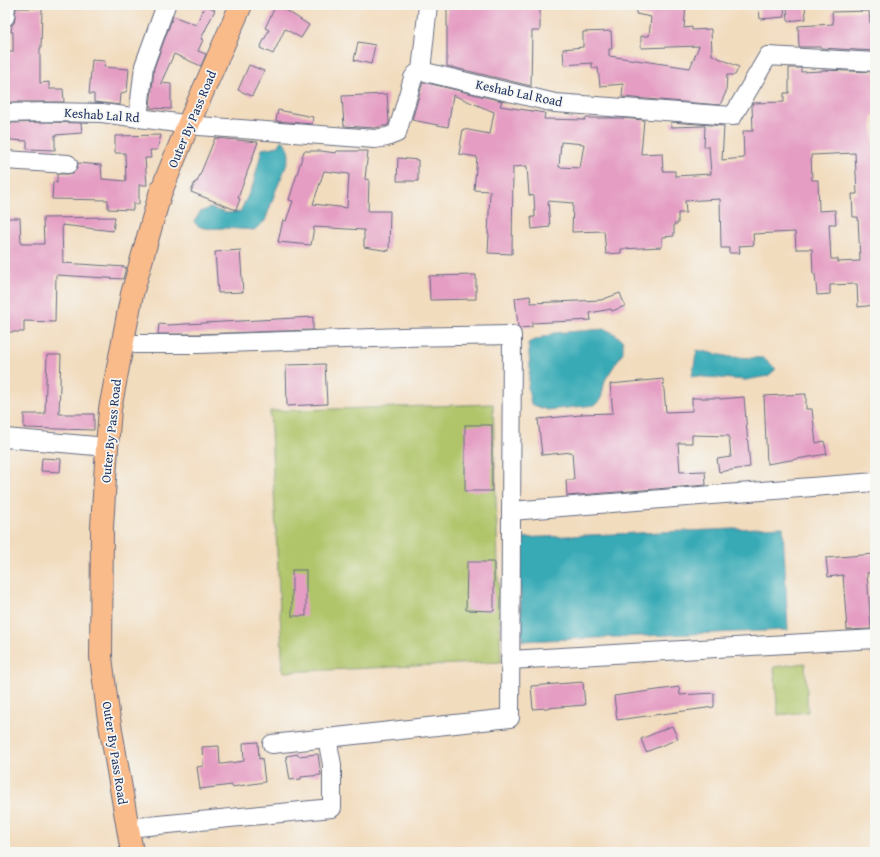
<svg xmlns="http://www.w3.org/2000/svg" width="880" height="857" font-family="'Gentium Book Plus',serif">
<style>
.green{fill:#b0c56a;stroke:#667a64}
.water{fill:#39aab6;stroke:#2a6c8a}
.building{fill:#e59dc3;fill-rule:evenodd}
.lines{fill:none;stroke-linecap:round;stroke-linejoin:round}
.minor-casing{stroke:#666c80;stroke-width:20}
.major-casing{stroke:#666c80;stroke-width:24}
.minor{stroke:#fff;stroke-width:18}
.major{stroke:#fabb8b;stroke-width:22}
.labels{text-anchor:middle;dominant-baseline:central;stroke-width:3.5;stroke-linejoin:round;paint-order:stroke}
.street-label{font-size:13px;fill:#1b2f5e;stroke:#f6f6f2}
</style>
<rect width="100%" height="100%" fill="#f6f6f2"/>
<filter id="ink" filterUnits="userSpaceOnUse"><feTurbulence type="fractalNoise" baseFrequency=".025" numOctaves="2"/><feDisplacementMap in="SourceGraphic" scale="8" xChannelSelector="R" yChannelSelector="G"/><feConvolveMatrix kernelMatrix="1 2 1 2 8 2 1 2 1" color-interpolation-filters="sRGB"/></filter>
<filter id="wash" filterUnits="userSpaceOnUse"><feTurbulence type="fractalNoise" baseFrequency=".012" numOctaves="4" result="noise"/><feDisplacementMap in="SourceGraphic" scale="16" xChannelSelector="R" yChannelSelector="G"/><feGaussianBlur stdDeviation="0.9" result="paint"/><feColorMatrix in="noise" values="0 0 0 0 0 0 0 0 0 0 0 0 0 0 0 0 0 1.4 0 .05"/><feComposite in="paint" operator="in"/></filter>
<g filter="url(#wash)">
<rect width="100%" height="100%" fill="#f2dcbe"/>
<g class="green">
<polygon points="493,404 501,662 283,672 270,411"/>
<polygon points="805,663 808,712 778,715 774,667"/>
</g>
<g class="water">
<path d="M 282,139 L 288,148 L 289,157 L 285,169 L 276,190 L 265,221 L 254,230 C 244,229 234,229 225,228 C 215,228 200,231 194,222 L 200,212 L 210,208 L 227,213 L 240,212 L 253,185 L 262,149 L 279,146 Z"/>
<polygon points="605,329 615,334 623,341 623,352 605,380 601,399 595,405 547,410 531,404 528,389 530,365 528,343 554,333"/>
<polygon points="697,350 730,357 763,358 776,369 768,376 746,380 692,376"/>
<polygon points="783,527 788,630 522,641 518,538"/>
</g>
<g id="blocks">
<g class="building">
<polygon points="205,5 215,10 201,39 203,40 198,51 206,54 201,66 174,54 161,83 171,84 171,109 150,108 154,68 173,16 196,25"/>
<polygon points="276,5 278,5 309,25 301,38 285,29 273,54 260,48 269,30 265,28"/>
<polygon points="447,5 540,5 540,31 532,31 531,86 447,66"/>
<polygon points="638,5 686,5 684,28 692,27 692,30 711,29 712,55 739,67 735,75 727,75 726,92 720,105 622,97 623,84 600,86 598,68 592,68 592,63 564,65 563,49 583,47 583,32 611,31 612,49 609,49 609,56 690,68 699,46 641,48 641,36 649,36 651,17 636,14"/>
<polygon points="759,5 784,5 785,17 760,19"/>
<polygon points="805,6 806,19 788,21 787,7"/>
<polygon points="16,8 42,8 41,48 40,48 40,83 49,82 49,89 63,89 64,102 5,102 5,52 13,52 13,32 11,32 12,25 14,23 15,18"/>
<polygon points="869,11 870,23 875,22 875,51 821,48 821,47 799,47 798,26 833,24 832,12"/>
<polygon points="358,42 375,45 371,64 354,60"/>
<polygon points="92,60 105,61 104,67 129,69 127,91 121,94 120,105 94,102 94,94 89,94"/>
<polygon points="249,65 264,71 252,96 238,90"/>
<path d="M 789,68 L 801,68 L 801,72 L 822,71 L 822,70 L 875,72 L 875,115 L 872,115 L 875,169 L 875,216 L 874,216 L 875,305 L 858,307 L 857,284 L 830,285 L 830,294 L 817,295 L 815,274 L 813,274 L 812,249 L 796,249 L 795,232 L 753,234 L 754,245 L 739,246 L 740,253 L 729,253 L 729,248 L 721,248 L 720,199 L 685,201 L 686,213 L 678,213 L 678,224 L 674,224 L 674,236 L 662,237 L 662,247 L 621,249 L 621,253 L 606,254 L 604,231 L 572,232 L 573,203 L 548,201 L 550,227 L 532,229 L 531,217 L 535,217 L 534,196 L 529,195 L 527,166 L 513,167 L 512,254 L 488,253 L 489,234 L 488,234 L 490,191 L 474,190 L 477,157 L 459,154 L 463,129 L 490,134 L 494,112 L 453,95 L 448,127 L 412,120 L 423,82 L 502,101 L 500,106 L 545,113 L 544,119 L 585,120 L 585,118 L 621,118 L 644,120 L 641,154 L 662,153 L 663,171 L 675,171 L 675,176 L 711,174 L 709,147 L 704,147 L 705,126 L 671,127 L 671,122 L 724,126 L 722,160 L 744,158 L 743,131 L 753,131 L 752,105 L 753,103 L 784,102 L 784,93 L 789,93 ZM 561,142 L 584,144 L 580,168 L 559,167 ZM 855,153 L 857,194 L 852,194 L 853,217 L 858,217 L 860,261 L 838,262 L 838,259 L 831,259 L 829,224 L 836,224 L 835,210 L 819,211 L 818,180 L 812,180 L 811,155 Z"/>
<polygon points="387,94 389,122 388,125 375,128 344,126 342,96"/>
<polygon points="278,110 313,117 312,124 276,121"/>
<polygon points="47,122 81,123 82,133 55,135 55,150 27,149 27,141 10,140 10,136 5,136 5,126 11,125 11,123"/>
<polygon points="161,135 157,150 150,150 151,158 145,158 147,185 139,185 139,204 133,204 133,210 108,209 108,200 52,199 53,182 57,183 57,174 67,174 73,173 77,169 78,163 101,165 102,179 126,181 125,153 115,153 115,136"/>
<polygon points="215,138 258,142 238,198 240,199 236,210 191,192 195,182 197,182"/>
<path d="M 304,151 L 321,151 L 336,153 L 337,151 L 368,151 L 365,179 L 369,180 L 368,211 L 390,211 L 389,251 L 364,247 L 364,230 L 314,227 L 311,245 L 278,242 L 283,220 L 286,221 L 293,201 L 289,200 ZM 324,171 L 349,174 L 347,208 L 313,204 Z"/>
<polygon points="398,158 418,160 418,181 397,181"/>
<polygon points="115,217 113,231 62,225 63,263 126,267 123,279 56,275 55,322 24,321 24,332 5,332 5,276 6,276 6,218 20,218 21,244 44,244 43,218"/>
<polygon points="240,250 243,292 218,293 215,252"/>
<polygon points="476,275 476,299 430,300 429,276"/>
<polygon points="620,293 625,306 612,311 611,309 590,313 591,320 532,323 532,327 519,328 518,326 515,298 530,296 531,303 601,300"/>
<polygon points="313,317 313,330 198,334 158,334 159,324 168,325"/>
<polygon points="47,355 61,355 59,414 94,414 94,430 24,428 24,414 45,414"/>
<polygon points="325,364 327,404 287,406 286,365"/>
<polygon points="663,379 666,412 692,411 692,398 720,398 720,399 744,397 750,467 719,472 717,459 731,457 729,436 692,435 692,443 678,443 680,472 705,471 706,485 567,496 566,480 574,480 572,452 542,455 538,419 581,415 581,414 613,413 610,384"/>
<polygon points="806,394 806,409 812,409 816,443 824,441 827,454 767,464 764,396"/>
<rect x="465" y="425" width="27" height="66"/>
<polygon points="42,458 61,459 60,472 41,471"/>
<polygon points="875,554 875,572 867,573 871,629 847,630 843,575 828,577 826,558"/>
<polygon points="467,562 494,562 494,611 466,610"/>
<rect x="292" y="570" width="14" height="46"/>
<polygon points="583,682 585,705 533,709 531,686"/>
<polygon points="679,687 680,695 714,693 714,707 617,720 614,696"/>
<polygon points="672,726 678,739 646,752 641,739"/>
<polygon points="258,742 259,759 262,758 265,782 232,787 232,785 200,789 197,767 203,766 202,747 219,746 220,764 222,764 244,761 243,743"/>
<polygon points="298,754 298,756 318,754 321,775 301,777 301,779 290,780 286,756"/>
</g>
</g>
</g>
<g filter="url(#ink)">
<use href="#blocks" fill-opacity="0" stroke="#666c80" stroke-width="1"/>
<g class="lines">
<g class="minor-casing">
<g id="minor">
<polyline points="5,17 6,5"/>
<polyline points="421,71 428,5"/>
<polyline points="5,113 47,112 102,113 199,126 375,139 387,137 397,133 413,78 416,74 421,71 555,103 733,116 768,56 875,62"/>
<polyline points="138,118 144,66 166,5"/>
<polyline points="5,160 68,164"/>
<polyline points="135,344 198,344 403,337 512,335 510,718 272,744"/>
<polyline points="5,438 107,447"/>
<polyline points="511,511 875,482"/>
<polyline points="510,660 875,639"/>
<polyline points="138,827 332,808 332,765 327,738"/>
</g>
</g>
<g class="major-casing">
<polyline id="major" points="132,852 108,713 101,657 102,527 107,447 110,409 132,294 160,194 188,125 241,5"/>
</g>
<use href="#minor" class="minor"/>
<use href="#major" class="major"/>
</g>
</g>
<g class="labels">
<g class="street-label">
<text transform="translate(519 93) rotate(12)">Keshab Lal Road</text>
<text transform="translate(102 115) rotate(4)">Keshab Lal Rd</text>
<text transform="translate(192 119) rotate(-67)">Outer By Pass Road</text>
<text transform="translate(111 431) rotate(-84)">Outer By Pass Road</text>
<text transform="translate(115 753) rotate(81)">Outer By Pass Road</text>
</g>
</g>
<rect width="880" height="857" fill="none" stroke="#f6f6f2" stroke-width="20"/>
</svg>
